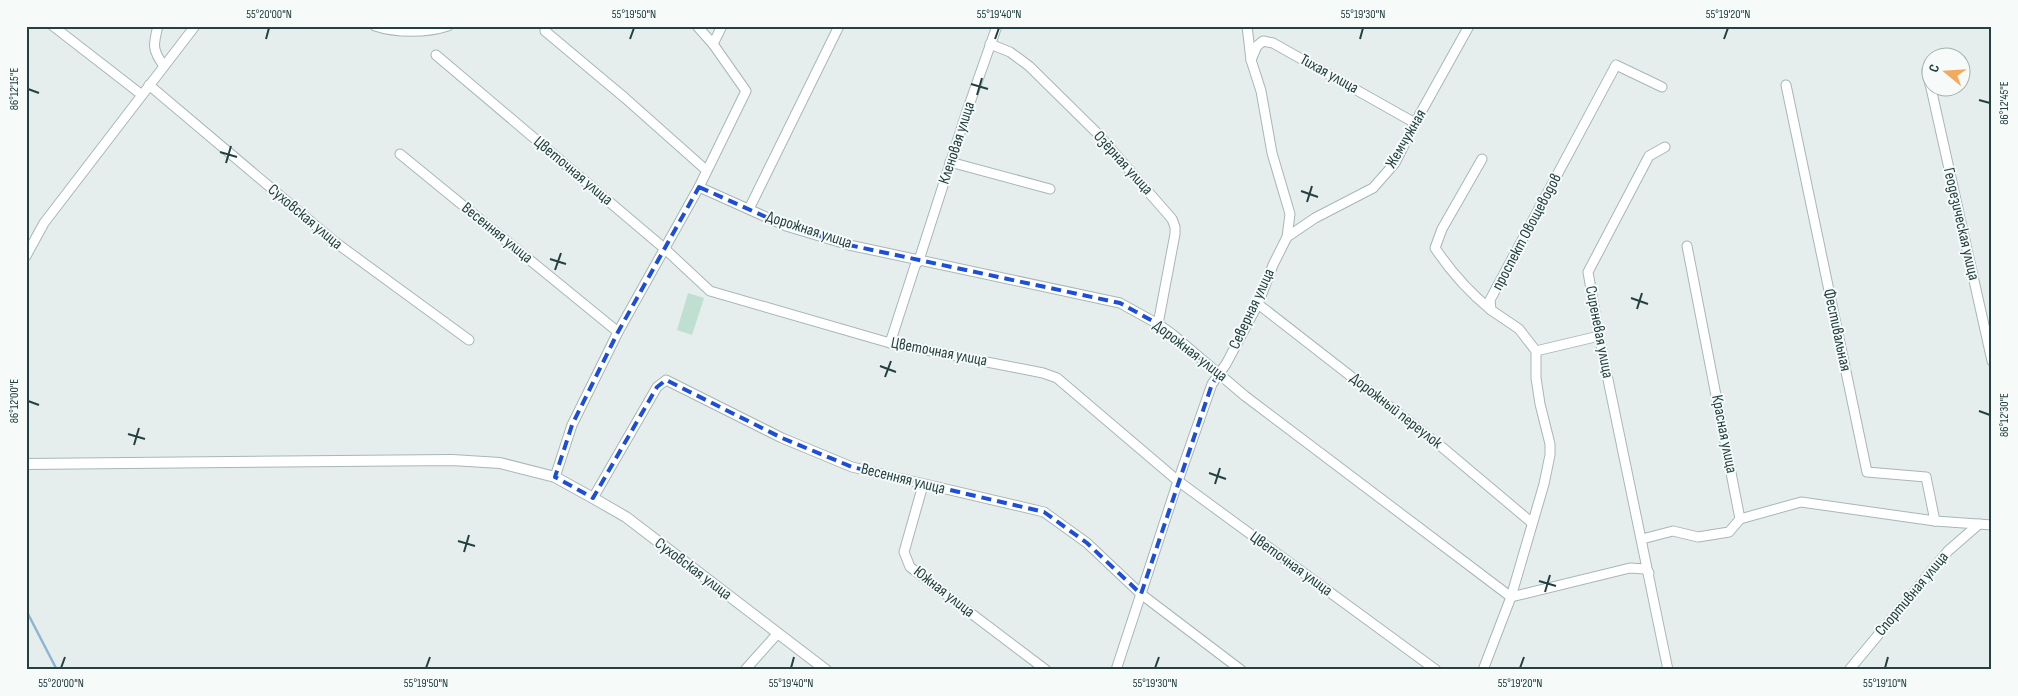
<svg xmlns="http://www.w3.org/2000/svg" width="2018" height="696" font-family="'Sofia Sans Condensed',sans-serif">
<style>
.green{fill:#bfdfd0}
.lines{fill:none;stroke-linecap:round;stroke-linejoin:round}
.stream{stroke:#8eb6d3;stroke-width:2.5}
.minor-casing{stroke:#a7b7b6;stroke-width:11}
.tertiary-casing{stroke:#a7b7b6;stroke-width:12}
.minor{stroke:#fff;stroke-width:9}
.tertiary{stroke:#fff;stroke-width:10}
.marked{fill:none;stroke:#1d4ed8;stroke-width:4;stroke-dasharray:10 6;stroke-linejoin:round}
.ticks{fill:none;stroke:#244141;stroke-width:2}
.labels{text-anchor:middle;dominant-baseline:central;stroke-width:4;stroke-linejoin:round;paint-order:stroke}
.street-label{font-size:16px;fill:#244141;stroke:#f6fbfa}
.neatline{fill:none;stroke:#244141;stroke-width:2}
.ticks-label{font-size:12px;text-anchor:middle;fill:#244141}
</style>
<rect width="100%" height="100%" fill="#e5eeed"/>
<polygon class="green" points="688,293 704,298 692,335 677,330"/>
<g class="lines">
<polyline class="stream" points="26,610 57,670"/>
<g class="minor-casing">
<g id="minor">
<polyline points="53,26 142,95"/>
<path d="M 158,26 C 153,45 152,50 164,66"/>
<path d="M 375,26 C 396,33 427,33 448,26"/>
<polyline points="545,31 625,98 706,170"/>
<polyline points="713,44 722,26"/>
<polyline points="990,44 1010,52 1029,66 1097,133 1172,219 1175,227 1175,234 1158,324"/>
<polyline points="436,55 665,249 710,291 890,343 1043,373 1057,378 1178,481 1436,670"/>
<polyline points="1251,60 1257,46 1263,41 1273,43 1415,123"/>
<polyline points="1927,70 1930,85"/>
<polyline points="149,85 335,242 469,340"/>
<polyline points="1786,85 1867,472 1926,477 1935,521"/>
<polyline points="1931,88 1992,361"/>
<polyline points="1665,147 1649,156 1588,272 1599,336 1668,670"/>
<polyline points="400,154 618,332"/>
<path d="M 1482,159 L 1442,229 L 1435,248 C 1451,272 1469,292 1491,310"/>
<polyline points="950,162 1050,189"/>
<polyline points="699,187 786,226 849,245 1120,303 1158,324 1172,334 1245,396 1511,597 1630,568 1645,569 1649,573"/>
<polyline points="749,209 839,26"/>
<polyline points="1287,237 1315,218 1373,188 1395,163 1415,123 1469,26"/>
<polyline points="26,256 44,223 195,26"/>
<polyline points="1258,304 1443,448 1531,522"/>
<polyline points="890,343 915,266 919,260 967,111 997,26"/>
<polyline points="1536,351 1599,336"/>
<polyline points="555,477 572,425 618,332 699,187 746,91 713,44 697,26"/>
<polyline points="923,485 904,552 910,567 1046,670"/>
<polyline points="593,498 657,387 666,380 782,438 852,467 1044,512 1087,543 1141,594 1241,670"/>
<polyline points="1740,519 1801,502 1935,521 1992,525"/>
<polyline points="1642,539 1673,531 1698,537 1729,532 1740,519 1687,246"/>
<polyline points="745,670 778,633"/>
<polyline points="1116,670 1178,481 1212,384 1226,364 1258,304 1273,265 1287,237 1290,214 1272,153 1261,91 1251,60 1247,26"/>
<polyline points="1483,670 1511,597 1544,484 1550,455 1550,444 1540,404 1536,378 1536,351 1519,329 1491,310 1490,300 1616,65 1662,87"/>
<polyline points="1849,670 1948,551 1979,524"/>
</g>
</g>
<g class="tertiary-casing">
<polyline id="tertiary" points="26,464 452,460 500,463 555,477 593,498 626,517 826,670"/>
</g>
<use href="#minor" class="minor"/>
<use href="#tertiary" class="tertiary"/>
</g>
<path class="marked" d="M 699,187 L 786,226 L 849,245 L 1120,303 L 1158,324 L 1219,374 L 1212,384 L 1141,594 L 1087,543 L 1044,512 L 852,467 L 782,438 L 666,380 L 657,387 L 593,498 L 555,477 L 572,425 L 618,332 Z"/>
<path class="ticks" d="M 266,39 L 269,28M 630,39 L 634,28M 995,39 L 999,28M 1360,39 L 1363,28M 1724,39 L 1728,28M 971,84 L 988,89M 28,89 L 39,93M 977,95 L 982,78M 1979,100 L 1990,103M 220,152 L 237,157M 226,163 L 231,146M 1301,191 L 1318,197M 1307,202 L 1312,186M 550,259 L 566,264M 555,270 L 561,253M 1631,298 L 1648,304M 1637,309 L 1642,293M 880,366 L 896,372M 885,377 L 891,361M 28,401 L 39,405M 1979,411 L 1990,415M 128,434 L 145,439M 134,445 L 139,428M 1209,473 L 1226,479M 1215,484 L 1220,468M 458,541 L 475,546M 464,552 L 469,535M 1539,581 L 1556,586M 1545,592 L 1550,575M 61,668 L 65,657M 426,668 L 430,657M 791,668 L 794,657M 1155,668 L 1159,657M 1520,668 L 1524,657M 1885,668 L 1888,657"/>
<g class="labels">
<g class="street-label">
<text transform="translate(1329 74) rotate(29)">Тихая улица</text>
<text transform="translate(1406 139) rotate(-60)">Жемчужная</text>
<text transform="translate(957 143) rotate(-72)">Кленовая улица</text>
<text transform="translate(1123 163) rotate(48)">Озёрная улица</text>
<text transform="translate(573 171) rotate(40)">Цветочная улица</text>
<text transform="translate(305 217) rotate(40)">Суховская улица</text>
<text transform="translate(1961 224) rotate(77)">Геодезическая улица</text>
<text transform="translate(809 230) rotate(18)">Дорожная улица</text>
<text transform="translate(1527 232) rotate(-62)">проспект Овощеводов</text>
<text transform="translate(497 233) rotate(39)">Весенняя улица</text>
<text transform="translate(1252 309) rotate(-65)">Северная улица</text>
<text transform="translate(1837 330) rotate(78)">Фестивальная</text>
<text transform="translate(1599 332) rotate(79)">Сиреневая улица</text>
<text transform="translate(1190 351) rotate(38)">Дорожная улица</text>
<text transform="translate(939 352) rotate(11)">Цветочная улица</text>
<text transform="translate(1396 411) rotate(38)">Дорожный переулок</text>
<text transform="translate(1724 434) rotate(79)">Красная улица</text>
<text transform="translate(903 479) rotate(14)">Весенняя улица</text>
<text transform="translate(1291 564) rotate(36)">Цветочная улица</text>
<text transform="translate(693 569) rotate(37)">Суховская улица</text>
<text transform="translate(944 592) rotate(38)">Южная улица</text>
<text transform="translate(1912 594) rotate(-50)">Спортивная улица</text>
</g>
</g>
<rect width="2018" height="696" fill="none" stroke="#f6fbfa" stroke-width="55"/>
<g transform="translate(1946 72) rotate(288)"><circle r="24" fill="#f6fbfa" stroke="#a2b1b0"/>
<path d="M0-4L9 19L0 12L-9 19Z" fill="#f2aa5f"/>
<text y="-8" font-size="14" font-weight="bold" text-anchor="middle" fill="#244141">С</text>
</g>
<rect x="28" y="28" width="1962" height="640" class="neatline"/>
<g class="ticks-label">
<text x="269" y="18">55°20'00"N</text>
<text x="634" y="18">55°19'50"N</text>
<text x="999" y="18">55°19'40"N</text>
<text x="1363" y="18">55°19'30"N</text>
<text x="1728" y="18">55°19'20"N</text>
<text transform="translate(14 89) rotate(-90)" y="4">86°12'15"E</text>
<text transform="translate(2004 103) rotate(-90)" y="4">86°12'45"E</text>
<text transform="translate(14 401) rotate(-90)" y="4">86°12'00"E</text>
<text transform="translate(2004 415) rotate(-90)" y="4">86°12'30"E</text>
<text x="61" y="687">55°20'00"N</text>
<text x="426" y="687">55°19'50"N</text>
<text x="791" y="687">55°19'40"N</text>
<text x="1155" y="687">55°19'30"N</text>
<text x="1520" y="687">55°19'20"N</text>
<text x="1885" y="687">55°19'10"N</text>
</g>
</svg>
